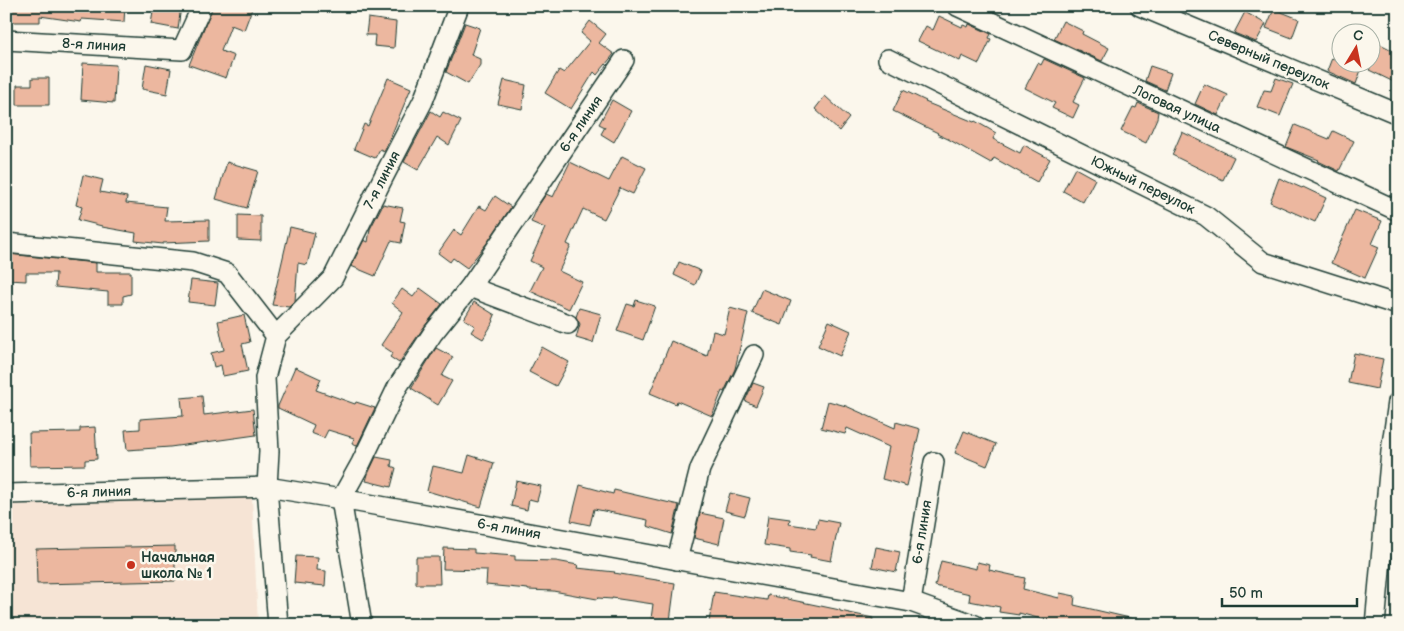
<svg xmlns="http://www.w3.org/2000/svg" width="1404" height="631" font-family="'Balsamiq Sans',sans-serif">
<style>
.built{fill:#f6e4d5}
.building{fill:#ecb79f;stroke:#1f3d34}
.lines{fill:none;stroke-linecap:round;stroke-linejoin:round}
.minor-casing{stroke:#1f3d34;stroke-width:22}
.minor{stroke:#fbf7ec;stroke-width:19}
.poi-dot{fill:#c8321e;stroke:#fbf7ec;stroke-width:2}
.labels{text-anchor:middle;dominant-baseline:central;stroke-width:5;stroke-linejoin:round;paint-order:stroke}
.street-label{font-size:14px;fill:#1f3d34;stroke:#fbf7ec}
.poi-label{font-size:14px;font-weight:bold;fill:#1f3d34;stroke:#fbf7ec;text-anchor:start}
</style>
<rect width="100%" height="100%" fill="#fbf7ec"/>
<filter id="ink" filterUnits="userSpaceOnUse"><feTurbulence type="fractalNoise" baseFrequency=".02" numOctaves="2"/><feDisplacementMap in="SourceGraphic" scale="10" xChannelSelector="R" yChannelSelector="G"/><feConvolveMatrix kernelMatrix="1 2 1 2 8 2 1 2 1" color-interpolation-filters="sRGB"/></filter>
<g filter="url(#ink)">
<polygon class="built" points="252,497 258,625 6,625 6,505"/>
<g class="building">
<polygon points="12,6 125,6 124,22 82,19 81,22 40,16 40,22 12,22"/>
<polygon points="154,6 181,6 178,29 151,24"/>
<polygon points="213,6 253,6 244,30 231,25 221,51 234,56 226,78 189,65"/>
<polygon points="1274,9 1299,19 1292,38 1266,28"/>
<polygon points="1245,12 1266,24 1256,42 1234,33"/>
<polygon points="939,16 962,27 963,25 968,27 969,24 991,34 989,38 991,39 979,64 962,56 960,61 918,41 926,26 933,30"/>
<polygon points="368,18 396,22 394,48 374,46 375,35 366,35"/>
<polygon points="590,21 606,34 599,43 614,54 597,75 594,72 571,109 545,93 559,70 564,73 590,41 581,33"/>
<polygon points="1063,21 1083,31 1082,34 1109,48 1102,61 1054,39"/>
<polygon points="465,23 480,28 471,55 480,59 480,65 468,84 446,72"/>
<polygon points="1380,44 1398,53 1398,84 1369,70"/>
<polygon points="1332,58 1361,70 1356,84 1327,71"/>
<polygon points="1044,59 1085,78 1073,102 1079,105 1073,118 1052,108 1055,103 1025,88 1038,63 1041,65"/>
<polygon points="83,63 116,65 114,103 81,100"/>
<polygon points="146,64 171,69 167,94 142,89"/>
<polygon points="1150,66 1171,73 1165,90 1145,81"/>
<polygon points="32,78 49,78 49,105 17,105 17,85 32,85"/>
<polygon points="388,78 411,88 389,141 384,151 380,149 375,158 354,149 364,124 368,126"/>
<polygon points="1276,78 1293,84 1280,116 1257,107 1264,90 1271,91"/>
<polygon points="504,80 526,85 522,109 498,104"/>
<polygon points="1204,84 1228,95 1218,115 1195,104"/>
<polygon points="903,90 926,101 925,102 974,122 975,121 996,133 993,139 1020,153 1024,145 1050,159 1037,182 994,158 991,163 948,139 937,134 938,133 893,111"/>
<polygon points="825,96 849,118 839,131 815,109"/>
<polygon points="612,100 631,111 614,142 601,134 605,127 599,124"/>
<polygon points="1138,103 1158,112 1157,118 1146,143 1121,131 1133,107 1136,108"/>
<polygon points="431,111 440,117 443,112 461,121 449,145 437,137 418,170 404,162"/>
<polygon points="1295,125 1329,139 1333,131 1354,141 1339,171 1318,161 1319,160 1286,147"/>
<polygon points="1182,132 1234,157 1223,180 1172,155"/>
<polygon points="622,156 646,168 633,194 620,188 604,219 583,209 567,244 571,246 559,271 582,282 569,309 530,291 542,267 530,261 545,228 531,222 538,206 546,194 553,197 570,162 609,181"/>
<polygon points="227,162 258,171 247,208 216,199"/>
<polygon points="1075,168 1095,179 1083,202 1063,191"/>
<polygon points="83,175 103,180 100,192 127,197 126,203 167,207 165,221 209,220 209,241 163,243 163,244 135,241 136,233 102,227 102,226 78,220 82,207 76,205"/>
<polygon points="1279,178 1302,188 1303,187 1326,198 1315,222 1270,202"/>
<polygon points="495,196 511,207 487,243 467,268 453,258 450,262 438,253 454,230 461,235 479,206 486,210"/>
<polygon points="383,204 403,208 400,221 405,222 401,243 391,241 375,276 351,266 364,240 368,242 370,229"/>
<polygon points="1355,210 1382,221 1372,244 1379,247 1365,278 1331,263"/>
<polygon points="238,215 261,216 261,241 238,240"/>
<polygon points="290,227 315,233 307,265 298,263 295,301 289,307 272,305"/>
<polygon points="8,254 96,263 96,272 131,272 131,294 123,296 123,304 108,304 108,292 55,287 56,273 26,273 26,281 7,280"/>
<polygon points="679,262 701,271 695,285 674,275"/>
<polygon points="191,280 218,283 215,305 188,302"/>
<polygon points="420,288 442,304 424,327 399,363 390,357 393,353 381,345 403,312 392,303 402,289 413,297"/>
<polygon points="762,289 791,301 782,325 752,313"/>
<polygon points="636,300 655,306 643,340 617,331 627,304 634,306"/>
<polygon points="474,302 495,315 493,320 494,321 483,339 471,332 475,326 464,319"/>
<polygon points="579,308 601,314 593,343 576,338 580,324 576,317"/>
<polygon points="730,308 748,313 735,369 724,392 722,391 712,416 677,401 676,404 650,393 671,341 707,356 713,331 724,334"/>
<polygon points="244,315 250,342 242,344 248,371 223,376 221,365 214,367 211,353 224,350 218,321"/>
<polygon points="829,321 851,331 840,356 818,346"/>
<polygon points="542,347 569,362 556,386 529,372"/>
<polygon points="436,348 453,357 442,376 452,381 438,405 411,388"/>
<polygon points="1354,353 1383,359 1377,389 1348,383"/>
<polygon points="295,367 321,379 316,390 355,404 356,402 375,408 357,446 352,444 354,438 328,430 324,438 311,433 314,425 278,408 278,406"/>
<polygon points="753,383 764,387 756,406 745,401"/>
<polygon points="202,396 204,415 253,409 256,435 170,447 127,450 125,430 140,429 140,419 183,416 181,398"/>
<polygon points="828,401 846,406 895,428 896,422 920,429 907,486 882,479 889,447 847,428 845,434 821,428"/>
<polygon points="95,427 97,459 85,460 85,465 30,466 29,433 80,432 80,428"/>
<polygon points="964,431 996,444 987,466 955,453"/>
<polygon points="469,455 494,463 481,507 427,491 433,466 464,473"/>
<polygon points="376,457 392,460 391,466 396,468 391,487 366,481 368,474"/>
<polygon points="516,481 541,486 537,501 529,499 527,510 511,506"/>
<polygon points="580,485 613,494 614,490 679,505 672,534 647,526 648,520 594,509 590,525 571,521"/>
<polygon points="730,493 750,498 745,516 725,511"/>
<polygon points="700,513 724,518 719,544 694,538"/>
<polygon points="768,516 790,519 789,524 816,528 818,519 839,523 831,561 810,557 811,555 790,552 790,549 764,545"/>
<polygon points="175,546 175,581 37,584 36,549"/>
<polygon points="876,547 900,552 896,572 872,567"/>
<polygon points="444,548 474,549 474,553 515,556 515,560 556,561 578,565 577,568 615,572 614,573 675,583 670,621 651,619 653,604 612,598 612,599 598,598 597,599 553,591 528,590 528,589 486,585 487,570 443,569"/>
<polygon points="296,556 318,557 317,570 326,571 325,586 294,583"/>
<polygon points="416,557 439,557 440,584 416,584"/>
<polygon points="941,561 976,569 977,562 990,565 989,570 1025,578 1023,589 1059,598 1060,593 1075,596 1074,605 1134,619 1133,625 1064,625 1019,613 1019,615 999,612 1000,607 969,601 970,594 935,586"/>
<polygon points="714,592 767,600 768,595 840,610 840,611 873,618 872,625 726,625 709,622"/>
</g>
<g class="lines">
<g class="minor-casing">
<g id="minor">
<polyline points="957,6 1398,211"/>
<polyline points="1140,6 1398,114"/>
<polyline points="6,40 182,50 202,6"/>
<polyline points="888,59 1206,216 1263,262 1398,305"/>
<polyline points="6,243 193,262 227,273 276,336"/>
<polyline points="470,287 568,324"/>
<polyline points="6,494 267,487 341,499 911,602 975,625"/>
<polyline points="677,560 700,469 754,355"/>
<polyline points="911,602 934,462"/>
<polyline points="278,625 267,487 269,451 265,378 276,336 333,278 383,178 423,101 459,6"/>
<polyline points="362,625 341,499 361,463 398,386 433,333 470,287 624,60"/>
<polyline points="1375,625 1391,451 1398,402"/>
</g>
</g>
<use href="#minor" class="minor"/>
</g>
</g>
<circle class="poi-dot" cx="131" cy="565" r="5"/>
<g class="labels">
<g class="street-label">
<text transform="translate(94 45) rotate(3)">8-я линия</text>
<text transform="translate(1269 60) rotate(23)">Северный переулок</text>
<text transform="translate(1177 109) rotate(25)">Логовая улица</text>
<text transform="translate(581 124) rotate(-56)">6-я линия</text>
<text transform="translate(382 180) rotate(-63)">7-я линия</text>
<text transform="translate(1143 185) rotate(26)">Южный переулок</text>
<text transform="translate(99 492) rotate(-2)">6-я линия</text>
<text transform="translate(509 529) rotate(10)">6-я линия</text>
<text transform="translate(922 532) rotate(-81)">6-я линия</text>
</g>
<g class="poi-label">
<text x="141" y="557">Начальная<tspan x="141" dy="16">школа № 1</tspan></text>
</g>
</g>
<rect width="1404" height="631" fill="none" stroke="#fbf7ec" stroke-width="25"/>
<rect x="12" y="12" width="1379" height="606" fill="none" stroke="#1f3d34" stroke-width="2" filter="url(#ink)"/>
<g transform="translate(1356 48) rotate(10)"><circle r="24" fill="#fbf7ec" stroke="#a3ada2"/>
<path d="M0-4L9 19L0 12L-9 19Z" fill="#c8321e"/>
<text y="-8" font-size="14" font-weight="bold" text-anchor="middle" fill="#1f3d34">С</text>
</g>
<path d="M1222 598v8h135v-8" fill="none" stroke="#1f3d34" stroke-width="2.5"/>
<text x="1229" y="598" font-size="15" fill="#1f3d34" stroke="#fbf7ec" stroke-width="4" paint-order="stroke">50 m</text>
</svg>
